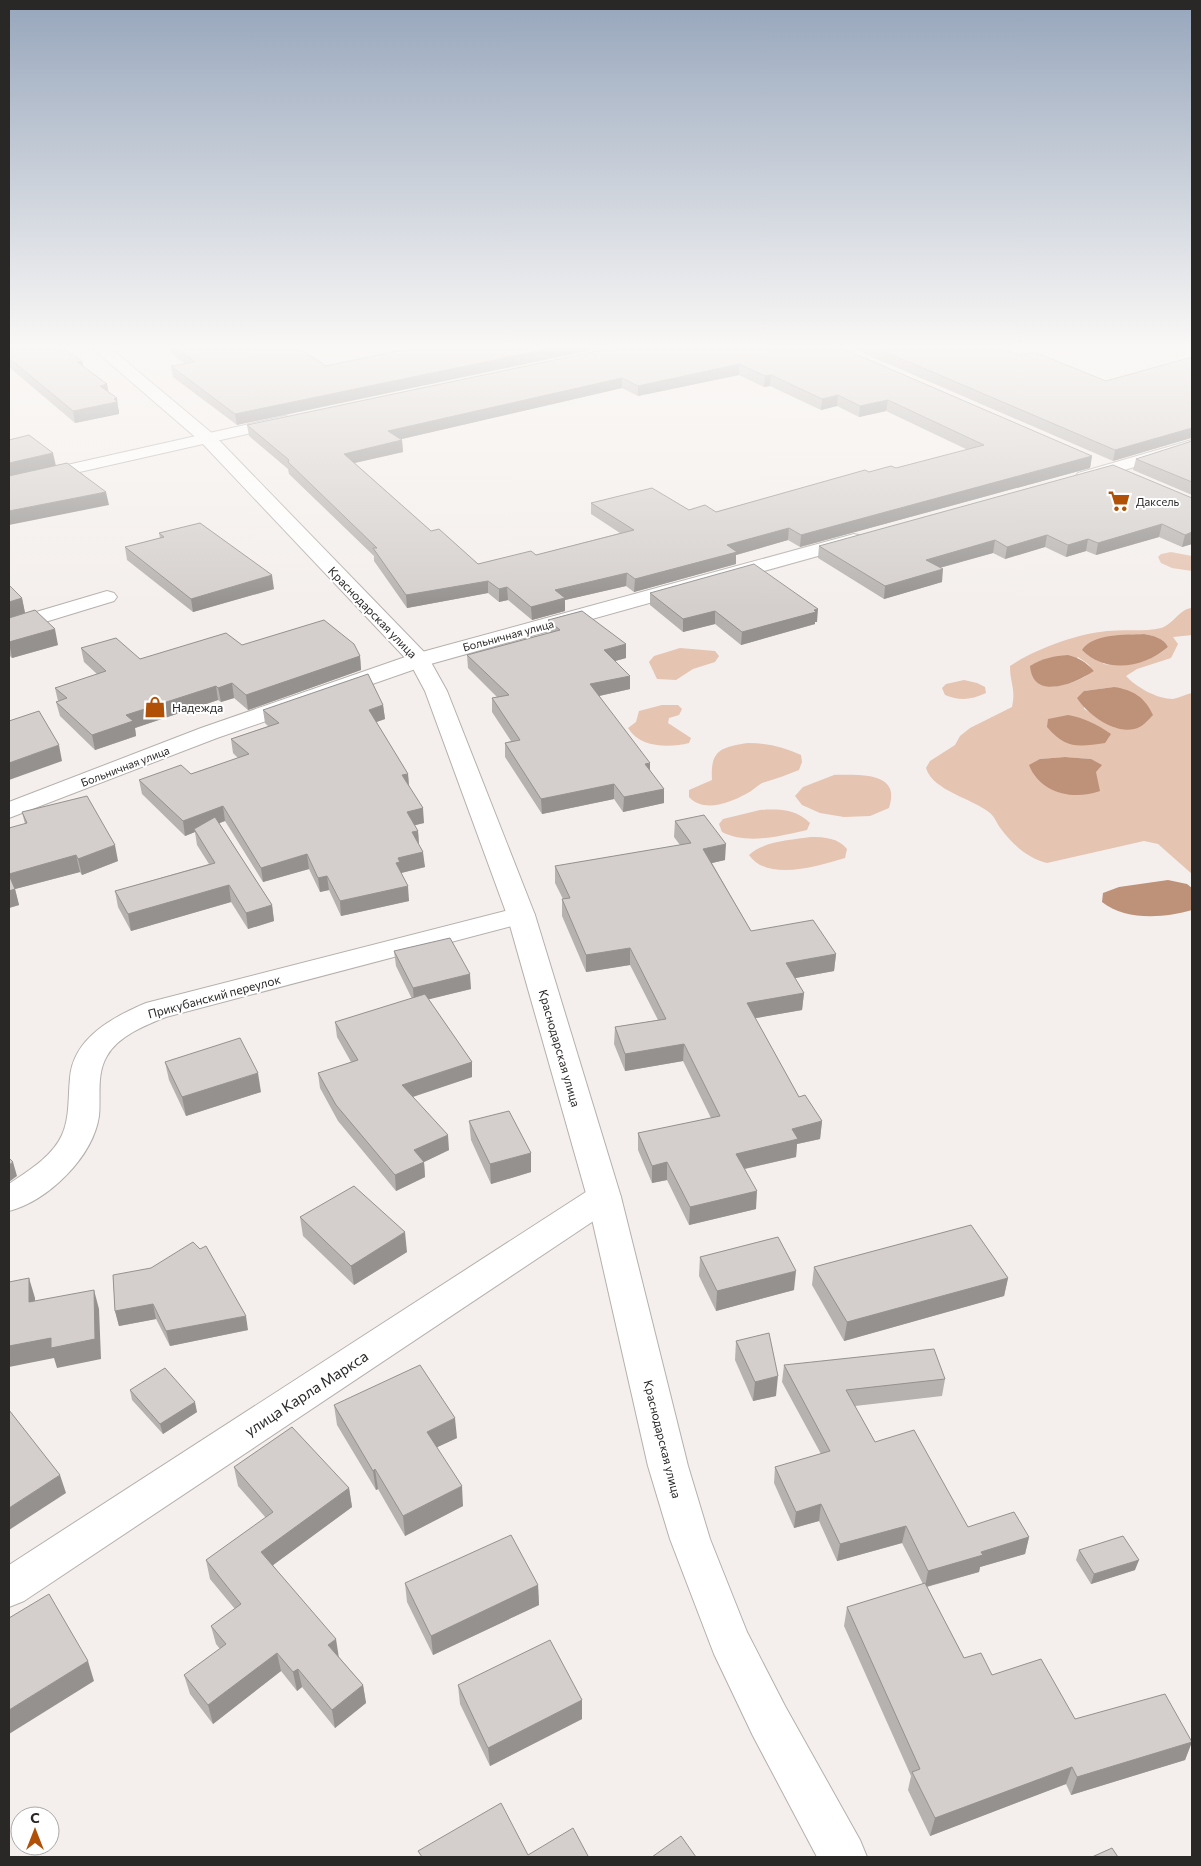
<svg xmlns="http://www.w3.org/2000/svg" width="1201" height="1866" font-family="Commissioner,sans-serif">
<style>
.green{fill:#e5c4b2;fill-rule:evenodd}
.water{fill:#be9179}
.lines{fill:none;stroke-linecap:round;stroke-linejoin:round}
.minor-casing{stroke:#b5b0ad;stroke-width:2}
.tertiary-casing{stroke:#b5b0ad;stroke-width:2}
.minor{fill:#fff;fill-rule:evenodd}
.tertiary{fill:#fff;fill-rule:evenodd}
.wall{fill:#b6b2af;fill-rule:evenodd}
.shaded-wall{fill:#94918f}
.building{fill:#d4cfcc;stroke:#94918f;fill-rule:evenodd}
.labels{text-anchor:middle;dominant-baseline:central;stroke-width:4;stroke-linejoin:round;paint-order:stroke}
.far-poi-label{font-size:11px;fill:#2a2827;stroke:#fff;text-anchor:start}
.far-street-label{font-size:11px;fill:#2a2827;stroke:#fff}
.street-label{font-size:12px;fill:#2a2827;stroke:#fff}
.poi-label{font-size:12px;fill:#2a2827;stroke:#fff;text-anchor:start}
.near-street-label{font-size:15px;fill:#2a2827;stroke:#fff}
</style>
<rect width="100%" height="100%" fill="#f4efec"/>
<g class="green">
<polygon points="1171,552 1192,556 1192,571 1172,568 1161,563 1158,557 1161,554"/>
<path d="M 1192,608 L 1192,635 L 1173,637 L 1178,644 L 1171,658 L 1137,669 L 1126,676 C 1136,687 1157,699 1173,699 C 1179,698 1186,694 1192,693 L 1192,874 L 1158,844 L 1144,841 L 1047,863 C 1028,858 1013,845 1001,829 C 997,824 995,817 990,813 C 972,798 933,791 926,768 L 930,761 L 955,745 L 960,736 L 970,728 L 1012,707 C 1016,688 1010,684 1010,666 C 1035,649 1077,634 1107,631 C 1125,629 1144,632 1161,628 C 1174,624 1179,609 1192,608 ZM 1144,634 C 1154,636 1164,638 1168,647 C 1150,663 1127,667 1103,664 L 1126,635 ZM 1078,657 L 1088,664 L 1094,671 C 1081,680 1066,686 1050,687 ZM 1114,687 L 1116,728 L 1084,709 L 1084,691 ZM 1065,757 L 1091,759 L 1097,780 L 1040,759 Z"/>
<polygon points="680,648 715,651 719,656 715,662 693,669 676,680 657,679 649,662 654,656"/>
<path d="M 964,680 L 977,683 L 985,687 L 986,693 C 971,700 960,701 945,695 L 942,688 L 946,684 Z"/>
<path d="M 662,705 L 678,705 L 682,709 L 679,715 L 669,718 L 668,723 L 691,738 L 689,743 C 669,748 640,748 628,728 L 636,722 L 639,711 Z"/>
<path d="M 748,743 C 767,743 784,747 801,755 L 802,762 L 799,770 C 787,775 775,779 762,783 C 757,786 752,791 746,794 C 729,803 704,813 689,797 L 689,790 L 712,780 C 710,750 721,747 748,743 Z"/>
<path d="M 834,775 C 858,775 902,771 889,808 L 870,816 L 844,817 L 820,813 L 802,805 L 795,796 L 803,787 Z"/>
<path d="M 760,810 C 779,809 796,809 810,823 L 807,830 C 780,836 747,845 722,832 L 719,824 L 723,819 Z"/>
<path d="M 811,837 C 825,837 838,838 847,849 L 845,858 C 819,866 767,882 749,855 C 764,841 791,840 811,837 Z"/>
</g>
<g class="water">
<path d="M 1144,634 C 1154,636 1164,638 1168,647 C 1144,668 1106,674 1082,650 C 1093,633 1126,635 1144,634 Z"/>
<path d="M 1068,655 C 1079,658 1086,662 1094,671 C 1076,683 1033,702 1030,666 C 1043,658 1054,656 1068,655 Z"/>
<path d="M 1114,687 C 1133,690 1145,697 1153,715 C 1148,720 1142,728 1134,729 C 1114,734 1087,714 1077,698 L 1084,691 Z"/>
<path d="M 1068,715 C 1084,718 1097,724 1111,734 L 1105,743 C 1078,747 1066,749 1047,727 L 1048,719 Z"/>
<path d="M 1065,757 L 1091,759 L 1102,765 L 1096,772 L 1100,791 C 1073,801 1040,793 1029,765 L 1040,759 Z"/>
<path d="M 1168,880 L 1187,884 L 1192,888 L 1192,910 C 1165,918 1125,921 1102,902 L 1103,893 L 1119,887 Z"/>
</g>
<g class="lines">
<g class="minor-casing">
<g id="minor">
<polygon points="285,416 291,418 293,421 291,424 9,488 9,478"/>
<polygon points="1192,440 1192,450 1084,482 1078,481 1075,477 1078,473"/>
<polygon points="854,534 861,536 863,540 861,544 427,665 217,738 9,818 9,802 201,728 411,655"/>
<polygon points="107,591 114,593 117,597 114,601 9,633 9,620"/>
<path d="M 521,907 L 531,909 L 535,915 L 531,921 L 166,1017 C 146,1025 118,1036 107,1056 C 96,1074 101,1097 99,1116 C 93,1157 48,1201 9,1211 L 9,1184 C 28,1171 52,1157 62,1135 C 70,1117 68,1097 70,1078 C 73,1038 113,1017 146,1003 Z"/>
<polygon points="604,1185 616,1188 621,1197 616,1206 24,1601 9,1607 9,1565 592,1188"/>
</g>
</g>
<g class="tertiary-casing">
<polygon id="tertiary" points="91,347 108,347 116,353 213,434 427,655 447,691 535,915 621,1197 688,1466 710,1539 747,1632 785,1706 860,1840 867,1857 817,1857 753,1736 714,1654 670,1539 648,1466 587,1197 507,915 425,691 410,663 201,442"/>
</g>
<use href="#minor" class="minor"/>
<use href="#tertiary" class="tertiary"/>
</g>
<g class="wall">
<polygon points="9,347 84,367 107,384 108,391 119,410 119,414 75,423 9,367"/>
<polygon points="168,347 297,347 237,425 173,377 171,366 185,364 170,352 169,348"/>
<path d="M 839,347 L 1092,456 L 1090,468 L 800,547 L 788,540 L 736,555 L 736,564 L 634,592 L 626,586 L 565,600 L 565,611 L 532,620 L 508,600 L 499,602 L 488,593 L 407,608 L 374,561 L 374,556 L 289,474 L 288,469 L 249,436 L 247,425 ZM 739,375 L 764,387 L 770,386 L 821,410 L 837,406 L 859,417 L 886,411 L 968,450 L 896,468 L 869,472 L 716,512 L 591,503 L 591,514 L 620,533 L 536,555 L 478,564 L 431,531 L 355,463 L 403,452 L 402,440 L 401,439 L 622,388 L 638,396 Z"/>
<polygon points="849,347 997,347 1019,355 1106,381 1192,357 1192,439 1191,438 1113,461"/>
<polygon points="1192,441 1192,495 1133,470 1136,459"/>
<polygon points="1192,498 1192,544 1182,547 1159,537 1096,555 1086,551 1066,557 1045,547 1005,559 993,553 940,568 942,582 884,599 818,558 819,546"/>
<polygon points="159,533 274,589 193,612 127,560 125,547 160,538"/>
<polygon points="9,585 22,598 25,613 58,645 12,658 9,655"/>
<polygon points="650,593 817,622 815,622 815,624 741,645 715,624 683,632 650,605"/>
<polygon points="548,620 626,658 615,661 630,689 599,696 650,770 664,803 623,812 614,799 542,814 505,757 505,743 511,741 492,712 492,698 497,697 468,668 467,655 548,633"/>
<polygon points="242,645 360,656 361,670 248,710 234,698 221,702 218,700 135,728 136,736 95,750 60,716 56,702 58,701 55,688 97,674 84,662 81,648 140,659"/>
<polygon points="383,705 385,719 376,722 408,774 409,785 424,823 414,825 418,831 419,845 425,867 401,873 409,901 341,916 329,890 320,892 309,869 263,882 225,821 219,823 272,905 274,921 248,929 231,902 131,931 118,907 115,891 209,864 197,845 195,832 185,836 142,794 139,780 191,774 238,758 233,753 231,739 268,726 265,723 263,710"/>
<polygon points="22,812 118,861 82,875 80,872 15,889 19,905 9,908 25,824"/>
<polygon points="675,821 725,860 712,863 751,931 836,954 834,971 795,978 804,993 802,1010 755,1018 799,1097 822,1121 820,1139 797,1144 796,1157 745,1169 756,1209 689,1225 667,1180 652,1183 638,1150 638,1133 711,1118 683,1061 625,1071 614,1044 615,1027 658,1020 630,965 586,972 562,916 562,899 563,899 555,883 555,866 680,845 674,837"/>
<polygon points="394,951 471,989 428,999 472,1062 472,1077 413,1097 449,1150 424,1162 425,1177 396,1191 338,1121 320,1088 318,1073 351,1062 337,1037 335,1022 412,999 396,966"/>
<polygon points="165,1062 261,1092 186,1116 169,1080"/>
<polygon points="469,1121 531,1153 531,1172 491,1184 471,1140"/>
<polygon points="300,1217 407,1252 354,1285 303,1236"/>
<polygon points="700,1257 794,1290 716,1311 699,1276"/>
<polygon points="814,1267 1008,1278 1004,1296 844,1341 812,1285"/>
<polygon points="113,1275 248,1330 170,1346 156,1319 119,1326 115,1311"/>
<polygon points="736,1341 776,1396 753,1401 735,1360"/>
<polygon points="784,1365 945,1379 942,1396 855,1406 875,1442 968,1527 1029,1537 1025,1554 980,1567 979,1572 927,1587 964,1658 992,1675 1075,1719 1192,1741 1185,1760 1071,1795 1066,1784 930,1836 908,1790 911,1776 844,1626 847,1607 923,1584 902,1543 837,1561 819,1521 794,1528 774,1483 775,1467 821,1454 782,1382"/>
<polygon points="130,1390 197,1412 163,1434 132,1400"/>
<polygon points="334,1405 457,1438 437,1447 463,1506 405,1536 378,1489 376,1490 337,1425"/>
<polygon points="234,1467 349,1488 352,1507 273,1565 339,1657 363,1685 366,1703 335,1728 302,1687 297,1691 281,1671 213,1724 190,1694 184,1675 220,1649 216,1644 211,1626 235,1609 210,1579 206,1560 266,1518 238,1486"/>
<polygon points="1079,1550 1135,1570 1091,1584 1076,1560"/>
<polygon points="405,1583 538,1585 539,1605 433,1655 407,1602"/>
<polygon points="458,1685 582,1700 582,1719 490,1766 460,1704"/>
</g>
<g class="shaded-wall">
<polygon points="557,347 606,347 237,425 235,414"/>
<polygon points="82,361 85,372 77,362"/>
<polygon points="739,364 739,375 638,396 638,386"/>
<polygon points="771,375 770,386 764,387 765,376"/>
<polygon points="622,378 622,388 389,442 388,431"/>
<polygon points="107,384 109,396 100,386"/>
<polygon points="838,395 837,406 821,410 822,399"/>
<polygon points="117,398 119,414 75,423 73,411"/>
<polygon points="888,400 886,411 859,417 860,406"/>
<polygon points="1192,428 1191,438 1113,461 1115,450"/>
<polygon points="402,440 403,452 345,465 344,454"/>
<polygon points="53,453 56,466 9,476 9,463"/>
<polygon points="1092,456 1090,468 800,547 801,535"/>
<polygon points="106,492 109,505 9,525 9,511"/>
<polygon points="1162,524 1159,537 1096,555 1098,543"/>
<polygon points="789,528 788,540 736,555 736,564 634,592 635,579 727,545"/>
<polygon points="1192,532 1192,544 1182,547 1185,535"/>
<polygon points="1047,535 1045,547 1005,559 1007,547"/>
<polygon points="1088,539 1086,551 1066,557 1068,545"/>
<polygon points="995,540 993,553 924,572 926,560"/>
<polygon points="943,569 942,582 884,599 885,586"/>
<polygon points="627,573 626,586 565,600 565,611 532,620 531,607 555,590"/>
<polygon points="272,575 274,589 193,612 191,599"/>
<polygon points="488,581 488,593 407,608 406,595"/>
<polygon points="507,587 508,600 499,602 499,589"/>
<polygon points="22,598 25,613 9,618 9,602"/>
<polygon points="818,609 817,622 815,622 815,624 741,645 742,632"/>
<polygon points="715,611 715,624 683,632 683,619"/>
<polygon points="55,629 58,645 12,658 9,642"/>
<polygon points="626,644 626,658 604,664 604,650"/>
<polygon points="360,656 361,670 248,710 246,695"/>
<polygon points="630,676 630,689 590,698 590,684"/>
<polygon points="232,683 234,698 221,702 218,688"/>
<polygon points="216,686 218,700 135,728 136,736 95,750 92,735 126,715"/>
<polygon points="383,705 385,719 371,724 369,710"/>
<polygon points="59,745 62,761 9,780 9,763"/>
<polygon points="650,763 650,777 645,764"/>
<polygon points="408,774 409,788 402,775"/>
<polygon points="614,784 614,799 542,814 541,799"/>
<polygon points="664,789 664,803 623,812 624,797"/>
<polygon points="223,806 225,821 196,832 194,829 195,832 185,836 183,821"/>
<polygon points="423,808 424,823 408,827 407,812"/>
<polygon points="418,831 419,845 412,832"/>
<polygon points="726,844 725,860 703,865 703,849"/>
<polygon points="115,845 118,861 82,875 78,859"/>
<polygon points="423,852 425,867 401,873 396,863 398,858"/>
<polygon points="307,854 309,869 263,882 261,868"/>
<polygon points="76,855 80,872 15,889 19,905 9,908 9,874"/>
<polygon points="327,876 329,890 320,892 318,878"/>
<polygon points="229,885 231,902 131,931 128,914"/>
<polygon points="408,886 409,901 341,916 340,901"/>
<polygon points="272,905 274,921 248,929 246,913"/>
<polygon points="630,948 630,965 586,972 586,955"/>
<polygon points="836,954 834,971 785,980 786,963"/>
<polygon points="470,974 471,989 414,1003 413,988"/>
<polygon points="804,993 802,1010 745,1020 747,1003"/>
<polygon points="684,1044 683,1061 625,1071 625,1054"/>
<polygon points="472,1062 472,1077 403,1100 402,1085"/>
<polygon points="258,1073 261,1092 186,1116 182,1097"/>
<polygon points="822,1121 820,1139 797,1144 796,1157 735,1171 736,1154 792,1129"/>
<polygon points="448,1135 449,1150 424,1162 425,1177 396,1191 395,1175 414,1150"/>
<polygon points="531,1153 531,1172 491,1184 490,1164"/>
<polygon points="13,1162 17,1176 9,1182 9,1165"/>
<polygon points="667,1162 667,1180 652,1183 652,1166"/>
<polygon points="757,1191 756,1209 689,1225 690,1207"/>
<polygon points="405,1232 407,1252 354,1285 351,1266"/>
<polygon points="796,1271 794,1290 716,1311 717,1291"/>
<polygon points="29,1278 35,1298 35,1322 29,1302"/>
<polygon points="1008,1278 1004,1296 844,1341 847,1322"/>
<polygon points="94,1290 99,1309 101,1359 57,1368 54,1358 9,1367 9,1346"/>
<polygon points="153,1304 156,1319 119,1326 115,1311"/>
<polygon points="246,1316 248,1330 170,1346 166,1331"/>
<polygon points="778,1376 776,1396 753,1401 755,1382"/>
<polygon points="195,1402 197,1412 163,1434 160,1424"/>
<polygon points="455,1418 457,1438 429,1451 427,1432"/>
<polygon points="375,1469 378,1489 376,1490 373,1471"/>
<polygon points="60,1475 66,1493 9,1530 9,1508"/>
<polygon points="462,1486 463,1506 405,1536 403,1516"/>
<polygon points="349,1488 352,1507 265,1571 261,1552"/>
<polygon points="821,1504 819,1521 794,1528 796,1512"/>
<polygon points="906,1526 902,1543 837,1561 840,1544"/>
<polygon points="1029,1537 1025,1554 980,1567 979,1572 925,1587 928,1571 981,1552"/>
<polygon points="1139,1560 1135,1570 1091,1584 1094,1574"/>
<polygon points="538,1585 539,1605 433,1655 431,1636"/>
<polygon points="336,1639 339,1658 328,1645"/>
<polygon points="277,1653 281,1671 213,1724 208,1705"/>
<polygon points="88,1661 94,1681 9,1734 9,1710"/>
<polygon points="298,1669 302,1687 297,1691 293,1672"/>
<polygon points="363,1685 366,1703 335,1728 332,1710"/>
<polygon points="582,1700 582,1719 490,1766 488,1748"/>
<polygon points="1192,1742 1185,1760 1071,1795 1077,1777"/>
<polygon points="1072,1767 1066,1784 930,1836 935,1818"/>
</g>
<g class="building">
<polygon points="9,347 61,347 82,361 77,362 107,384 100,386 117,398 114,399 117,402 73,411 9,358"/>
<polygon points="175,347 297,347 326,366 416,347 557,347 235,414 171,366 195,362"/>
<path d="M 616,347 L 839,347 L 1092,456 L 801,535 L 789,528 L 727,545 L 737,552 L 635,579 L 627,573 L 555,590 L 565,598 L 531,607 L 507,587 L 499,589 L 488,581 L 406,595 L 373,548 L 377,548 L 288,462 L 289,460 L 247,425 ZM 739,364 L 765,376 L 771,375 L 822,399 L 838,395 L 860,406 L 888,400 L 984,445 L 896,468 L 891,466 L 869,472 L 865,470 L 716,512 L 705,505 L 689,510 L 652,488 L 591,503 L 634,530 L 536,555 L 531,551 L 478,564 L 439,529 L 431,531 L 344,454 L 402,440 L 388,431 L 622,378 L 638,386 Z"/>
<polygon points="874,347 997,347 1019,355 1034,352 1106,381 1192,357 1192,428 1115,450"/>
<polygon points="29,435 53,453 9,463 9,440"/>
<polygon points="1192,441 1192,482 1136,459"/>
<polygon points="67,463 106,492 9,511 9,476"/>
<polygon points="1113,465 1192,498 1192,532 1185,535 1162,524 1098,543 1088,539 1068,545 1047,535 1007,547 995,540 926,560 943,569 885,586 819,546"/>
<polygon points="200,523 272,575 191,599 125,547 164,537 159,533"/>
<polygon points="754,564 818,609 814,610 816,612 742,632 715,611 683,619 650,593"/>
<polygon points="9,585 22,598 9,602"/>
<polygon points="35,610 55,629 9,642 9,618"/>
<polygon points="582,611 626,644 604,650 630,676 590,684 650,763 645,764 664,789 624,797 614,784 541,799 505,743 520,740 492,698 509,695 467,655 560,630 548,620"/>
<polygon points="324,620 354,644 360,656 246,695 232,683 218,688 216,686 126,715 133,721 92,735 56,702 67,698 55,688 106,671 81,648 116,638 140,659 226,633 242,645"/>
<polygon points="368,674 383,705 369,710 408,774 402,775 423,808 407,812 418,831 412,832 423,852 398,858 400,862 396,863 408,886 340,901 327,876 318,878 307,854 261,868 223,806 183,821 139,780 181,765 191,774 249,754 231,739 279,723 263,710"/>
<polygon points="39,711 59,745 9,763 9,721"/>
<polygon points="87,796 115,845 78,859 76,855 9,874 9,828 27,823 22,812"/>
<polygon points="704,815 726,844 703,849 751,931 813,920 836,954 786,963 804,993 747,1003 799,1097 805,1095 822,1121 792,1129 798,1139 736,1154 757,1191 690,1207 667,1162 652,1166 638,1133 720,1116 684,1044 625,1054 615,1027 666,1019 630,948 586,955 562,899 570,898 555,866 691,843 675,821"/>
<polygon points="215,817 272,905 246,913 229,885 128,914 115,891 215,863 194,829"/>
<polygon points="9,875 15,889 9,891"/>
<polygon points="450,938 470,974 413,988 394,951"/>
<polygon points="425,994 472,1062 402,1085 448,1135 414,1150 424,1162 395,1175 336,1105 318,1073 358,1060 335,1022"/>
<polygon points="240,1038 258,1073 182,1097 165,1062"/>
<polygon points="509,1111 531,1153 490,1164 469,1121"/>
<polygon points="9,1158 13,1162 9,1165"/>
<polygon points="354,1186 405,1232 351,1266 300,1217"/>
<polygon points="971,1225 1008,1278 847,1322 814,1267"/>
<polygon points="778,1237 796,1271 717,1291 700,1257"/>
<polygon points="193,1242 200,1249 206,1246 246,1316 166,1331 153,1304 115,1311 113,1275 151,1268"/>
<polygon points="29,1278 29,1302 94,1290 95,1339 51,1348 51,1338 9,1346 9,1282"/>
<polygon points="769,1333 778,1376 755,1382 736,1341"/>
<polygon points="934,1349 945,1379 846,1390 875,1442 914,1430 968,1527 1014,1512 1029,1537 981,1552 983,1555 928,1571 906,1526 840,1544 821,1504 796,1512 775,1467 830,1451 784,1365"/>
<polygon points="420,1365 455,1418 427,1432 462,1486 403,1516 375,1469 373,1471 334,1405"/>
<polygon points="165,1368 195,1402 160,1424 130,1390"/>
<polygon points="9,1410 60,1475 9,1508"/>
<polygon points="292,1427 349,1488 261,1552 336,1639 328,1645 363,1685 332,1710 298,1669 293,1672 277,1653 208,1705 184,1675 226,1644 211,1626 241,1604 206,1560 273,1512 234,1467"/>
<polygon points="511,1535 538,1585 431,1636 405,1583"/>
<polygon points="1123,1536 1139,1560 1094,1574 1079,1550"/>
<polygon points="925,1583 964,1658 981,1653 992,1675 1041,1659 1075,1719 1165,1694 1192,1742 1077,1777 1072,1767 935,1818 912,1772 920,1769 847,1607"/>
<polygon points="49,1594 88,1661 9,1710 9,1618"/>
<polygon points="550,1640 582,1700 488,1748 458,1685"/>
<polygon points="501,1803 528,1855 573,1828 588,1856 586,1857 422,1857 418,1851"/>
<polygon points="681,1836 696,1857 652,1857"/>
<polygon points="1112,1848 1118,1857 1092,1857"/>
</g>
<linearGradient id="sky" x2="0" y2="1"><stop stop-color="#97a6bc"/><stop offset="0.57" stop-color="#faf8f6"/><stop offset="1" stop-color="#faf8f6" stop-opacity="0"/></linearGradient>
<rect width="1201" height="608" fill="url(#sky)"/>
<defs>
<g id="supermarket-bare" transform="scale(1.725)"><path d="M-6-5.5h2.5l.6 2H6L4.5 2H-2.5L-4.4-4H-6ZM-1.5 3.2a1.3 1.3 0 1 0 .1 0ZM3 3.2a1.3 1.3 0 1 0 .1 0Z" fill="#b15108" stroke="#fff" stroke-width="2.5" paint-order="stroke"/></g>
<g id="shop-bare" transform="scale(1.725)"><path d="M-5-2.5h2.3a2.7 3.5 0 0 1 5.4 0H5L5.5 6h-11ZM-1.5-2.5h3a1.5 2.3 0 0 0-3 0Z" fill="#b15108" stroke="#fff" stroke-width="2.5" paint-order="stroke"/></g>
</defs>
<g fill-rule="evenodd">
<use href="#supermarket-bare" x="1119" y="501"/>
<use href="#shop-bare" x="155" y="707"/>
</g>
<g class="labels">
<g class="far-poi-label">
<text x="1136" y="501">Даксель</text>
</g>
<g class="far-street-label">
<text transform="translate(508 635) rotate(-15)">Больничная улица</text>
<text transform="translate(125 766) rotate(-21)">Больничная улица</text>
</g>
<g class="street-label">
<text transform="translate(373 612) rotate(46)">Краснодарская улица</text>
<text transform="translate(214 996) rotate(-15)">Прикубанский переулок</text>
<text transform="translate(560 1048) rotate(74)">Краснодарская улица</text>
<text transform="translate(663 1439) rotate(76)">Краснодарская улица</text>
</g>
<g class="poi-label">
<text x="172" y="707">Надежда</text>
</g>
<g class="near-street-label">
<text transform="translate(306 1393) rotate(-33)">улица Карла Маркса</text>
</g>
</g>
<rect width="1201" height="1866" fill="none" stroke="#2a2827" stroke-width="20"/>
<g transform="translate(35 1831)"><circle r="24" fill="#ffffff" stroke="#aaa9a9"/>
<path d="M0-4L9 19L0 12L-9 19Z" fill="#b15108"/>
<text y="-8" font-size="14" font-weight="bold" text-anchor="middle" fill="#2a2827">С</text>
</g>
</svg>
